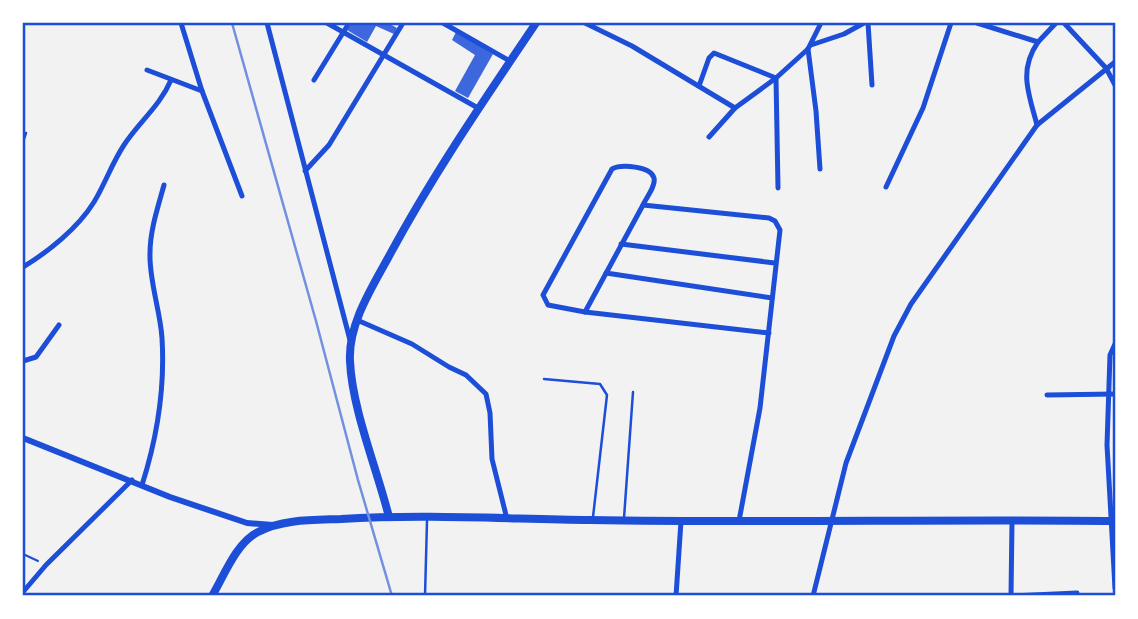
<svg xmlns="http://www.w3.org/2000/svg" width="1138" height="619" font-family="Arial,sans-serif">
<style>
.building{fill:#3d67dc}
.lines{fill:none;stroke-linecap:round;stroke-linejoin:round}
.path{stroke:#1d4ed8;stroke-width:2}
.service{stroke:#1d4ed8;stroke-width:2.5}
.minor{stroke:#1d4ed8;stroke-width:5}
.tertiary{stroke:#1d4ed8;stroke-width:6}
.primary{stroke:#1d4ed8;stroke-width:8}
.trunk{stroke:#1d4ed8;stroke-width:8}
.rail{stroke:#7290e2;stroke-width:2.5}
.neatline{fill:none;stroke:#1d4ed8;stroke-width:2.5}
</style>
<rect width="100%" height="100%" fill="#f2f2f2"/>
<g class="building">
<polygon points="352,23 388,23 397,28 394,34 376,26 367,42 347,30"/>
<polygon points="456,32 493,54 468,98 455,91 475,55 452,40"/>
</g>
<g class="lines">
<polyline class="path" points="23,554 38,561"/>
<g class="service">
<polyline points="23,142 26,133"/>
<polyline points="544,379 600,384 607,395 593,517"/>
<polyline points="624,518 633,392"/>
<polyline points="425,596 427,521"/>
</g>
<g class="minor">
<polyline points="181,23 202,91 242,196"/>
<polyline points="267,23 350,340"/>
<polyline points="327,23 478,108"/>
<polyline points="443,23 510,61"/>
<polyline points="585,23 632,46 735,108"/>
<polyline points="868,23 872,85"/>
<polyline points="977,23 1038,42 1056,23"/>
<polyline points="1064,23 1106,68 1115,85"/>
<polyline points="811,45 844,34 864,23"/>
<polyline points="808,49 816,111 820,169"/>
<polyline points="147,70 202,91"/>
<polyline points="314,80 349,23"/>
<polyline points="699,86 709,58 714,53 776,78 778,188"/>
<path d="M 1037,125 C 1029,94 1018,71 1038,42"/>
<polyline points="709,137 735,108 776,78 808,49 821,23"/>
<polyline points="305,171 329,145 403,23"/>
<polyline points="886,187 923,108 951,23"/>
<path d="M 643,205 C 646,198 656,186 654,178 C 651,166 621,164 612,169 L 543,295 L 548,305 L 585,312 L 769,333"/>
<polyline points="621,244 775,263"/>
<path d="M 23,267 C 48,252 78,228 94,202 C 105,184 112,163 124,145 C 139,122 160,106 171,80"/>
<polyline points="606,273 772,298"/>
<polyline points="585,312 643,205 769,218 775,221 780,230 760,408 739,521"/>
<polyline points="357,320 412,344 449,367 466,375 486,394 490,413 492,459 507,519"/>
<polyline points="1115,344 1110,355 1107,445 1115,588"/>
<polyline points="23,361 36,357 59,325"/>
<polyline points="1047,395 1115,394"/>
<path d="M 142,485 C 157,438 165,387 162,338 C 160,309 149,281 150,253 C 150,230 158,207 164,185"/>
<polyline points="23,592 46,565 132,480"/>
<polyline points="676,596 681,521"/>
<polyline points="813,596 846,463 894,336 911,304 1037,125 1115,62"/>
<polyline points="1011,596 1012,521"/>
<polyline points="1011,596 1077,593"/>
</g>
<polyline class="tertiary" points="23,438 170,497 247,523 273,525"/>
<path class="primary" d="M 389,517 C 377,469 352,409 350,361 C 348,325 371,289 388,258 C 432,176 484,100 536,23"/>
<path class="trunk" d="M 212,596 C 224,576 236,543 258,532 C 282,519 314,520 341,519 C 424,514 507,519 590,520 C 765,523 940,519 1115,521"/>
<polyline class="rail" points="232,23 316,321 358,480 392,596"/>
</g>
<rect width="1138" height="619" fill="none" stroke="#ffffff" stroke-width="49"/>
<rect x="24" y="24" width="1090" height="570" class="neatline"/>
</svg>
